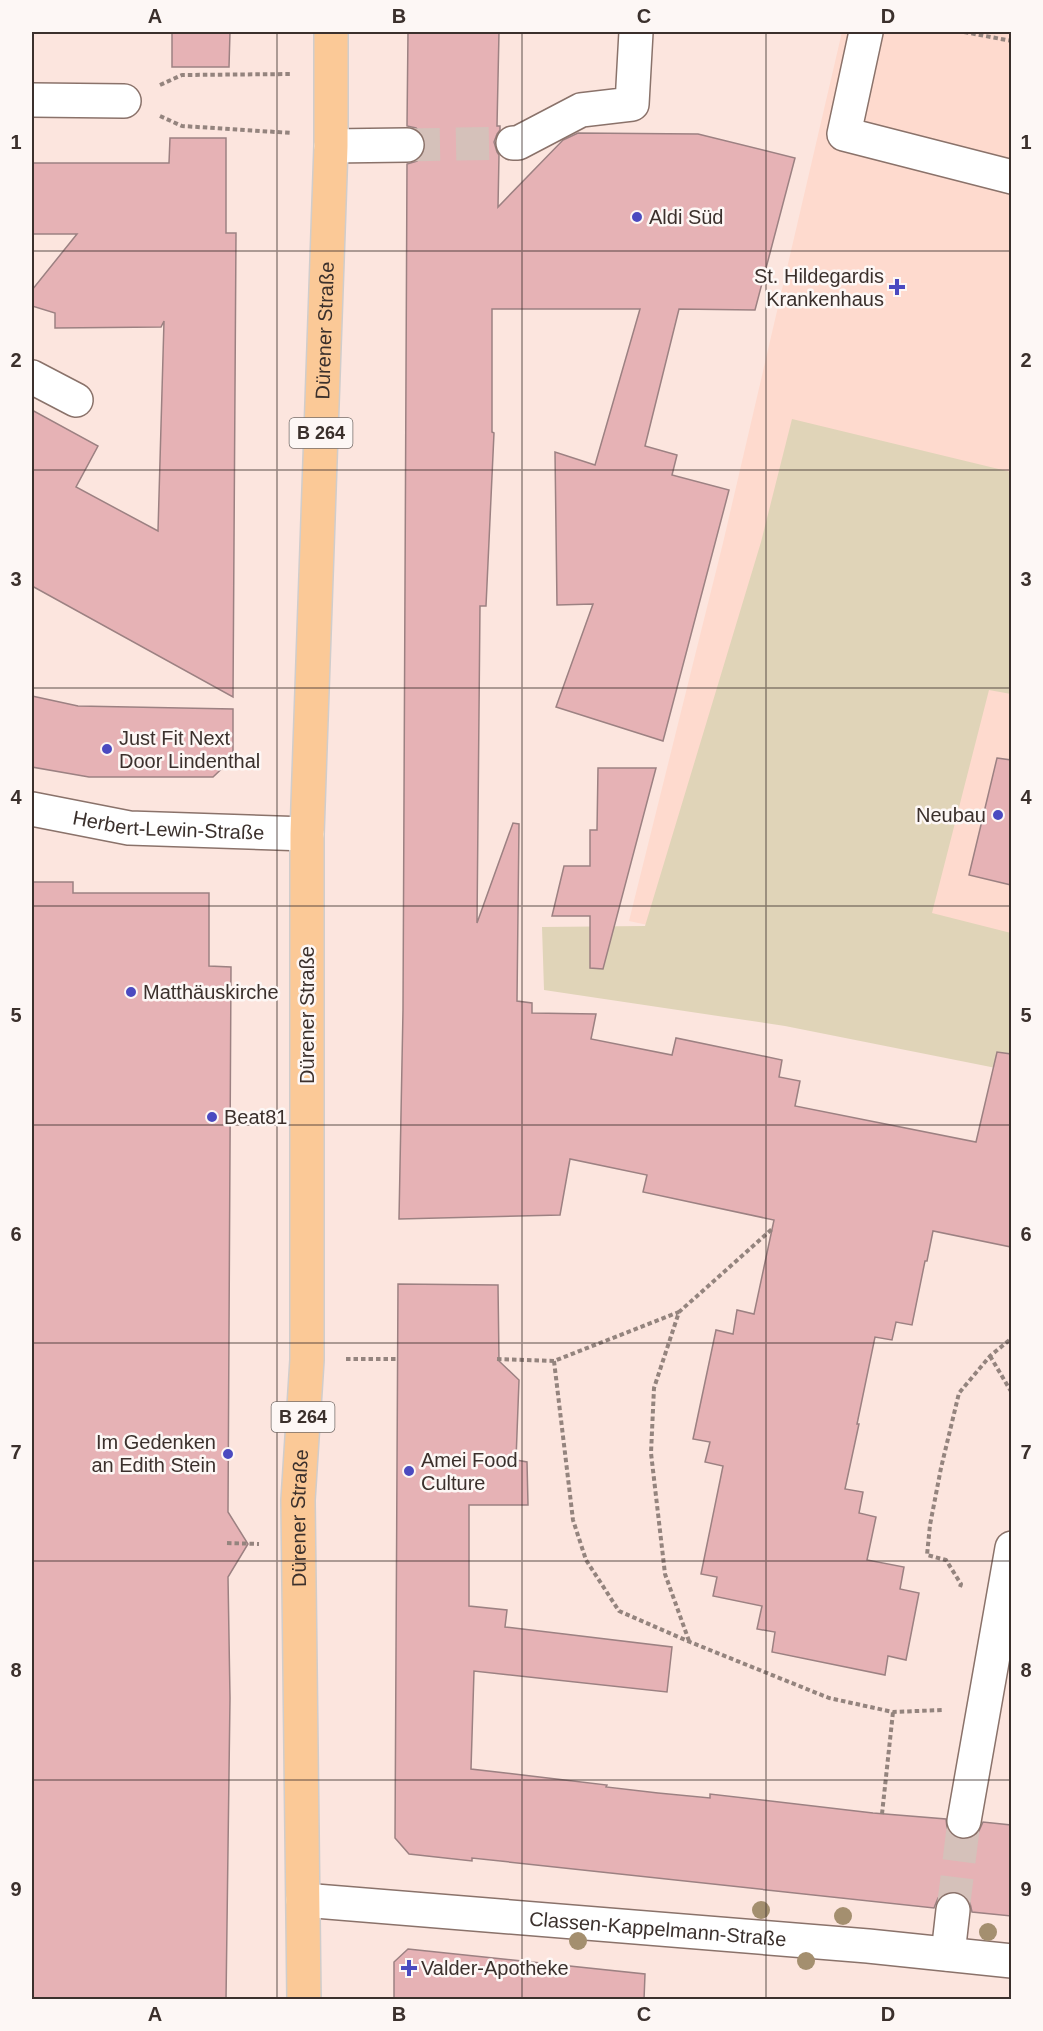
<svg xmlns="http://www.w3.org/2000/svg" width="1043" height="2031" font-family="Helvetica,sans-serif">
<style>
.built{fill:#fedace}
.green{fill:#e0d4b8}
.building{fill:#e6b2b5;stroke:#9c8182;stroke-width:1.5}
.lines{fill:none;stroke-linecap:round;stroke-linejoin:round}
.minor-tunnel{stroke:#d5c1ba;stroke-width:33;stroke-dasharray:33 16;stroke-linecap:butt}
.minor-casing{stroke:#8a726a;stroke-width:36}
.major-casing{stroke:#d0cdcc;stroke-width:36}
.path{stroke:#94847e;stroke-width:4;stroke-dasharray:4.5 3;stroke-linecap:butt}
.minor{stroke:#fff;stroke-width:33}
.major{stroke:#fbc997;stroke-width:33}
.tree{fill:#a48f6f}
.grid{fill:none;stroke:#3b302c;stroke-width:1.5;stroke-opacity:0.55}
.poi-dot{fill:#4b4ac0;stroke:#fdf7f5;stroke-width:2}
.labels{text-anchor:middle;dominant-baseline:central;stroke-width:5;stroke-linejoin:round;paint-order:stroke}
.shield{fill:#fdf7f5;stroke:#756c68;stroke-width:1.5}
.shield-label{font-size:18px;font-weight:bold;fill:#3b302c}
.poi-label{font-size:20px;fill:#3b302c;stroke:#fdf7f5;text-anchor:start}
.street-label{font-size:20px;fill:#3b302c;stroke:#fdf7f5}
.neatline{fill:none;stroke:#3b302c;stroke-width:2}
.grid-label{font-size:20px;text-anchor:middle;font-weight:bold;fill:#3b302c}
</style>
<rect width="100%" height="100%" fill="#fce5de"/>
<polygon class="built" points="842,32 1011,32 1011,1004 629,921 723,543"/>
<polygon class="green" points="792,419 1011,472 1011,694 989,690 932,913 1011,933 1011,1071 785,1026 544,990 542,927 645,926 761,542"/>
<g class="building">
<polygon points="172,32 230,32 229,67 172,67"/>
<polygon points="408,32 499,32 497,126 500,126 500,130 497,134 494,142 497,152 499,155 498,207 563,140 578,133 698,134 795,158 755,310 679,309 645,446 677,455 672,475 729,490 663,741 556,707 593,604 557,605 555,452 595,465 640,309 492,309 492,432 494,433 486,606 480,606 477,923 513,823 519,824 517,1001 532,1003 532,1013 596,1014 591,1039 672,1055 676,1038 782,1060 779,1077 800,1081 795,1106 976,1142 997,1052 1011,1054 1011,1247 933,1231 927,1261 925,1261 912,1325 896,1322 892,1340 875,1337 857,1424 859,1424 845,1489 863,1492 859,1513 876,1517 867,1560 904,1567 900,1589 919,1593 906,1660 888,1656 885,1675 772,1652 775,1632 757,1629 762,1606 713,1596 717,1577 701,1574 723,1466 705,1462 710,1442 693,1439 716,1330 733,1334 737,1310 754,1314 774,1220 643,1192 647,1175 570,1159 560,1215 399,1219 403,1010 407,164 417,161 423,155 426,145 423,135 416,128 407,126"/>
<polygon points="170,138 226,138 226,233 236,233 233,697 32,586 32,410 98,446 76,487 158,531 164,321 161,327 55,328 55,313 32,306 32,290 77,234 32,234 32,163 169,163"/>
<polygon points="32,696 78,706 233,709 233,758 213,777 89,777 32,767"/>
<polygon points="997,758 1011,760 1011,885 969,875"/>
<polygon points="598,768 656,768 603,969 590,968 590,916 552,916 564,866 590,866 590,830 597,830"/>
<polygon points="32,882 73,882 73,893 209,893 209,966 231,967 228,1512 248,1544 228,1577 230,1698 226,2000 32,2000"/>
<polygon points="398,1284 498,1285 499,1361 519,1380 516,1460 527,1462 528,1505 469,1505 469,1606 507,1610 505,1627 672,1647 667,1692 474,1671 471,1769 607,1785 606,1787 658,1793 710,1798 710,1794 873,1813 946,1819 947,1828 952,1835 961,1839 970,1839 978,1833 983,1822 1011,1825 1011,1916 972,1912 970,1903 965,1895 955,1891 946,1893 938,1898 934,1908 472,1858 472,1861 409,1854 395,1838"/>
<polygon points="408,1949 645,1974 644,2000 394,2000 394,1962"/>
</g>
<g class="lines">
<g class="minor-tunnel">
<polyline points="407,145 513,143"/>
<polyline points="953,1910 964,1821"/>
</g>
<g class="minor-casing">
<g id="minor">
<polyline points="866,32 844,134 1012,177"/>
<polyline points="32,100 124,101"/>
<polyline points="513,143 518,143 581,110 632,104 636,32"/>
<polyline points="331,146 407,145"/>
<polyline points="32,377 76,400"/>
<path id="s1" d="M 32,809 L 129,828 L 307,834"/>
<polyline points="964,1821 1012,1548"/>
<path id="s2" d="M 303,1900 L 868,1946 L 1012,1961"/>
<polyline points="948,1954 953,1910"/>
</g>
</g>
<g class="major-casing">
<g id="major">
<path id="s3" d="M 304,2000 L 298,1500 L 307,1360 L 307,834 L 331,146 L 331,32"/>
</g>
</g>
<g class="path">
<polyline points="964,32 1012,41"/>
<polyline points="160,85 182,75 292,74"/>
<polyline points="160,116 182,126 292,133"/>
<polyline points="990,1356 1012,1393"/>
<polyline points="346,1359 398,1359"/>
<polyline points="497,1359 554,1361 679,1312"/>
<polyline points="554,1361 573,1520 586,1560 619,1611 690,1642 829,1698 893,1712 942,1710"/>
<polyline points="227,1543 259,1544"/>
<polyline points="960,1587 961,1584 946,1560 927,1555 930,1525 941,1468 959,1393 990,1356 1012,1338"/>
<polyline points="689,1641 665,1574 651,1453 654,1388 679,1312 772,1229"/>
<polyline points="882,1814 893,1712"/>
</g>
<use href="#minor" class="minor"/>
<use href="#major" class="major"/>
</g>
<g class="tree">
<circle cx="761" cy="1910" r="9"/>
<circle cx="843" cy="1916" r="9"/>
<circle cx="988" cy="1932" r="9"/>
<circle cx="578" cy="1941" r="9"/>
<circle cx="806" cy="1961" r="9"/>
</g>
<path class="grid" d="M 277,32 L 277,2000M 522,32 L 522,2000M 766,32 L 766,2000M 32,251 L 1012,251M 32,470 L 1012,470M 32,688 L 1012,688M 32,906 L 1012,906M 32,1125 L 1012,1125M 32,1343 L 1012,1343M 32,1561 L 1012,1561M 32,1780 L 1012,1780"/>
<g class="poi-dot">
<circle cx="637" cy="217" r="6"/>
<path d="M894 278h6v6h6v6h-6v6h-6v-6h-6v-6h6z"/>
<circle cx="107" cy="749" r="6"/>
<circle cx="998" cy="815" r="6"/>
<circle cx="131" cy="992" r="6"/>
<circle cx="212" cy="1117" r="6"/>
<circle cx="228" cy="1454" r="6"/>
<circle cx="409" cy="1471" r="6"/>
<path d="M406 1959h6v6h6v6h-6v6h-6v-6h-6v-6h6z"/>
</g>
<g class="labels">
<g class="shield">
<rect x="289.5" y="418" width="63" height="30" rx="4.5"/>
<rect x="271.5" y="1402" width="63" height="30" rx="4.5"/>
</g>
<g class="shield-label">
<text x="321" y="433">B 264</text>
<text x="303" y="1417">B 264</text>
</g>
<g class="poi-label">
<text x="649" y="217">Aldi Süd</text>
<text x="884" y="276" text-anchor="end">St. Hildegardis<tspan x="884" dy="23">Krankenhaus</tspan></text>
<text x="119" y="738">Just Fit Next<tspan x="119" dy="23">Door Lindenthal</tspan></text>
<text x="986" y="815" text-anchor="end">Neubau</text>
<text x="143" y="992">Matthäuskirche</text>
<text x="224" y="1117">Beat81</text>
<text x="216" y="1442" text-anchor="end">Im Gedenken<tspan x="216" dy="23">an Edith Stein</tspan></text>
<text x="421" y="1460">Amei Food<tspan x="421" dy="23">Culture</tspan></text>
<text x="421" y="1968">Valder-Apotheke</text>
</g>
<g class="street-label">
<text stroke="none"><textPath href="#s3" startOffset="1670">Dürener Straße</textPath></text>
<text stroke="none"><textPath href="#s1" startOffset="138">Herbert-Lewin-Straße</textPath></text>
<text transform="translate(307 1015) rotate(-90)">Dürener Straße</text>
<text stroke="none"><textPath href="#s3" startOffset="482">Dürener Straße</textPath></text>
<text stroke="none"><textPath href="#s2" startOffset="356">Classen-Kappelmann-Straße</textPath></text>
</g>
</g>
<rect width="1043" height="2031" fill="none" stroke="#fdf7f5" stroke-width="66"/>
<rect x="33" y="33" width="977" height="1965" class="neatline"/>
<g class="grid-label">
<text x="155" y="23">A</text>
<text x="399" y="23">B</text>
<text x="644" y="23">C</text>
<text x="888" y="23">D</text>
<text x="16" y="149">1</text>
<text x="1026" y="149">1</text>
<text x="16" y="367">2</text>
<text x="1026" y="367">2</text>
<text x="16" y="586">3</text>
<text x="1026" y="586">3</text>
<text x="16" y="804">4</text>
<text x="1026" y="804">4</text>
<text x="16" y="1022">5</text>
<text x="1026" y="1022">5</text>
<text x="16" y="1241">6</text>
<text x="1026" y="1241">6</text>
<text x="16" y="1459">7</text>
<text x="1026" y="1459">7</text>
<text x="16" y="1677">8</text>
<text x="1026" y="1677">8</text>
<text x="16" y="1896">9</text>
<text x="1026" y="1896">9</text>
<text x="155" y="2021">A</text>
<text x="399" y="2021">B</text>
<text x="644" y="2021">C</text>
<text x="888" y="2021">D</text>
</g>
</svg>
